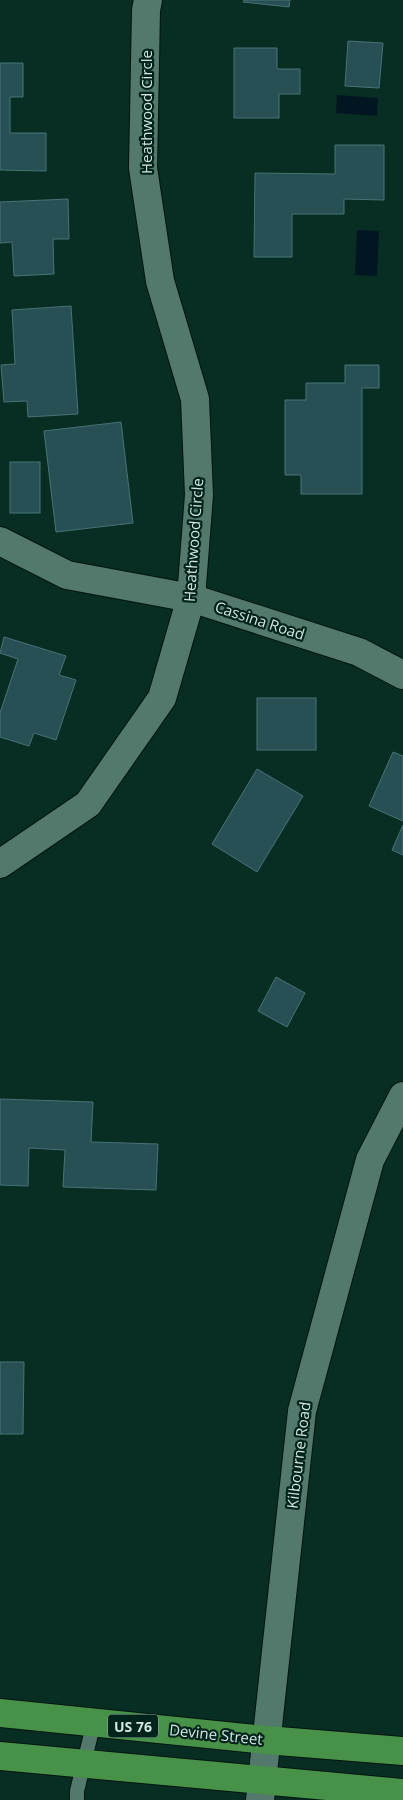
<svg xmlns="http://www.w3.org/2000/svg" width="403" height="1800" font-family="'Open Sans',sans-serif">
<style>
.water{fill:#021622}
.building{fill:#285054;stroke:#497276}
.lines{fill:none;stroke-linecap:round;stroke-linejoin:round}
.lane-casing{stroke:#00150e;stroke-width:16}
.street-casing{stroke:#00150e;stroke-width:30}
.secondary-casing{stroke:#00150e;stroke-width:30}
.primary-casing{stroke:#00150e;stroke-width:30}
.lane{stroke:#53786c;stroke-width:14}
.street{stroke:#53786c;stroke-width:28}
.secondary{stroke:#53786c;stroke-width:28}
.primary{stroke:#489149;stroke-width:28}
.labels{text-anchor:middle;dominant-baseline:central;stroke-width:4.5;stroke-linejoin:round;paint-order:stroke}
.shield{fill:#00241b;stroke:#94aca5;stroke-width:1}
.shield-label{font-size:14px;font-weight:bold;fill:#d3e7e0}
.street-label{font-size:15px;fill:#d3e7e0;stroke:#00241b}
</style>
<rect width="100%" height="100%" fill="#082e24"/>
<g class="water">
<polygon points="337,95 378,98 377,116 336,113"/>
<polygon points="357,230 379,231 377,276 355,275"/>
</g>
<g class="building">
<polygon points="244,0 290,0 289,7 243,2"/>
<polygon points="348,41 383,43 379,88 345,86"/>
<polygon points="234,48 277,48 277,69 300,69 300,94 279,94 279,118 234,118"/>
<polygon points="0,63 23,63 23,97 10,97 10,133 46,133 46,171 0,170"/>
<polygon points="335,145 384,145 384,200 344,199 344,214 292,214 292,257 254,257 255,173 335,174"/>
<polygon points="68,199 69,239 53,239 54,274 14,276 12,242 0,243 0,202"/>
<polygon points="71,306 78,414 28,417 27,401 4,402 1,365 15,364 12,310"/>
<polygon points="345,365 379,365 379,388 362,388 362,494 301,494 301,475 285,475 285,400 306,400 306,383 345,383"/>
<polygon points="121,422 133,523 56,532 44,431"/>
<rect x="10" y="462" width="30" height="51"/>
<polygon points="4,637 66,656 59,675 76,680 56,740 34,733 29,746 0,737 0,713 18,659 0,653"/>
<rect x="257" y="698" width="59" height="52"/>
<polygon points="393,752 403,756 403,821 369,806"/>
<polygon points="257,769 303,796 257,872 212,844"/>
<polygon points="403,825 403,855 392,850"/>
<polygon points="276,977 305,993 287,1027 258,1011"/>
<polygon points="0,1099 93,1102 91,1142 158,1144 156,1190 63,1187 65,1150 29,1148 28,1186 0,1185"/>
<polygon points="0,1362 24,1362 23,1434 0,1434"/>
</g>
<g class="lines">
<g class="lane-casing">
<polyline id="lane" points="77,1800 77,1791 94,1722"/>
</g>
<g class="street-casing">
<g id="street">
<polyline points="0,541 67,575 191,598 359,652 403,675"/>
<polyline points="0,864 88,804 162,698 191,598 199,495 195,399 160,281 143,168 146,10 148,0"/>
</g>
</g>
<g class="secondary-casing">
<polyline id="secondary" points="260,1800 302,1411 370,1160 403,1096"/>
</g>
<g class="primary-casing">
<g id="primary">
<polyline points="0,1713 266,1740 403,1751"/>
<polyline points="0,1756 403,1793"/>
</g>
</g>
<use href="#lane" class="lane"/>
<use href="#street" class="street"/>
<use href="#secondary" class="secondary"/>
<use href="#primary" class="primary"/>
</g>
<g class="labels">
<rect class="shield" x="108" y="1714.5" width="50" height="23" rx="4"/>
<g class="shield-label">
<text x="133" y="1726">US 76</text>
</g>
<g class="street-label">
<text transform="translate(146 112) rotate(-90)">Heathwood Circle</text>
<text transform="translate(193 540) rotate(-86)">Heathwood Circle</text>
<text transform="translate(260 620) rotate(18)">Cassina Road</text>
<text transform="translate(298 1455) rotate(-83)">Kilbourne Road</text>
<text transform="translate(216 1734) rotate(6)">Devine Street</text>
</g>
</g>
</svg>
